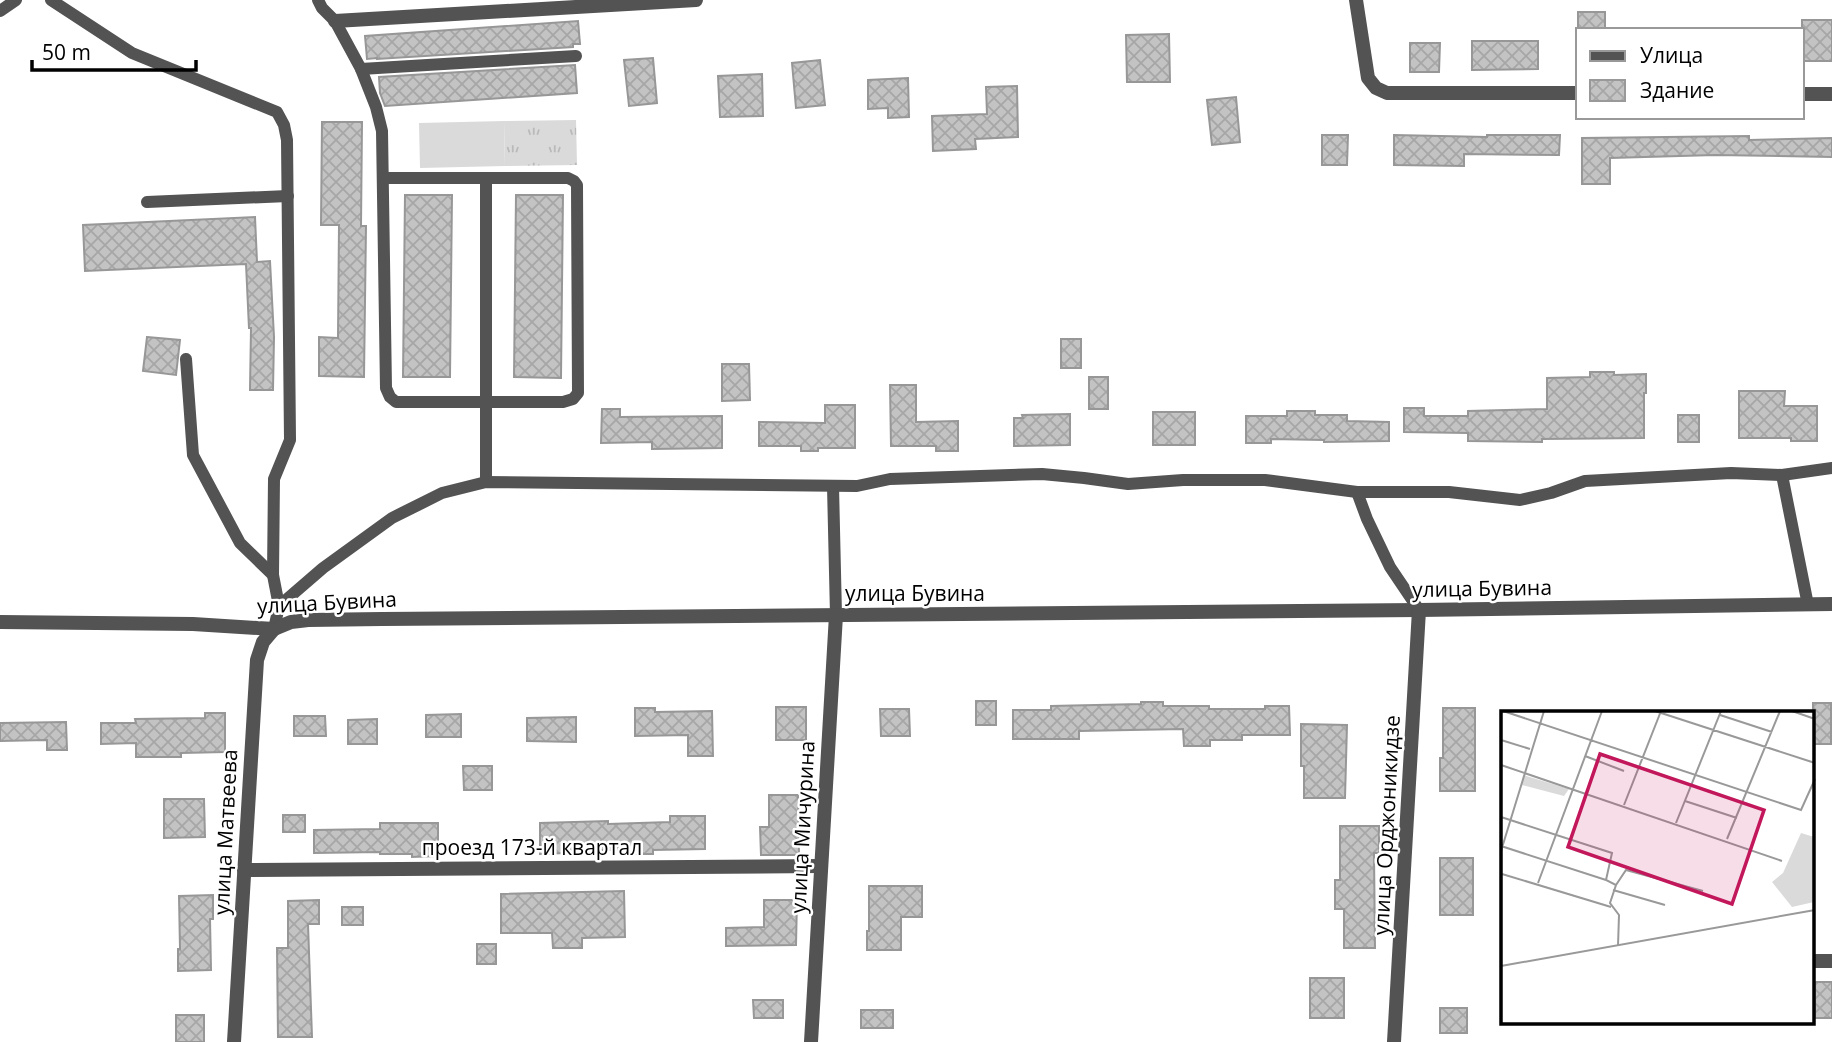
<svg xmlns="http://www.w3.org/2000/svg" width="1832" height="1042" font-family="'Open Sans',sans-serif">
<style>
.park{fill:url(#park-tufts)}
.garden{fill:#dadada}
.building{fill:url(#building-cross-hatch);stroke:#979797;stroke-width:2}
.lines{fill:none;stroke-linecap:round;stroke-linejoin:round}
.service{stroke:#535353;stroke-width:12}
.minor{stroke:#535353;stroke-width:14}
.labels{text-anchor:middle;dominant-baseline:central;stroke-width:5;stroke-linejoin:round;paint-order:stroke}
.street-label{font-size:21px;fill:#000;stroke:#fff}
.inset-road{fill:none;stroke:#999;stroke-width:2}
.view{fill:#c2185b;fill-opacity:0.15;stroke:#c2185b;stroke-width:3.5}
.inset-edge{fill:none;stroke:#000;stroke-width:3.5}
</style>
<defs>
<pattern id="park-tufts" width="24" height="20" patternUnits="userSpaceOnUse" patternTransform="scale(1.75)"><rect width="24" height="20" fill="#dadada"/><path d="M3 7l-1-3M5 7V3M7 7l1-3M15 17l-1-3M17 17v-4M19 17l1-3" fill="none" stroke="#b9b9b9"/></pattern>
<pattern id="building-cross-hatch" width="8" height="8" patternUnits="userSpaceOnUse" patternTransform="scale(1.75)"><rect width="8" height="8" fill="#c3c3c3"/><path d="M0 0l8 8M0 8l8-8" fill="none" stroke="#a6a6a6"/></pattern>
</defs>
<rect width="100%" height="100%" fill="#fff"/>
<polygon class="park" points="576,120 577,165 505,166 504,121"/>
<polygon class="garden" points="504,121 505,166 420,168 419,123"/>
<g class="building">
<rect x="1578" y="12" width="27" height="18"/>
<rect x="1802" y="20" width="30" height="41"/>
<polygon points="578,21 580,44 573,44 573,47 377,59 377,58 367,59 365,36"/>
<polygon points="1169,34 1170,82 1127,82 1126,35"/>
<polygon points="1472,41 1538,41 1538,69 1472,70"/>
<polygon points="1410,43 1440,43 1439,72 1410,72"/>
<polygon points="653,58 657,103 629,106 624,60"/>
<polygon points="820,60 825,105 796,108 792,63"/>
<polygon points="575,65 577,93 385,106 380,93 379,77"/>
<polygon points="762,74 763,116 720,117 718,76"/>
<polygon points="908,78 909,117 888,118 888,108 868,109 868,80"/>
<polygon points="1017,86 1018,137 975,139 976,149 933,151 932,116 987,114 986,87"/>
<polygon points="1236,97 1240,142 1212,145 1207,100"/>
<polygon points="322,122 362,122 361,226 366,226 364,377 319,376 319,337 338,338 339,225 321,225"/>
<polygon points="1322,135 1348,135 1347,165 1322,165"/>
<polygon points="1394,135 1487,137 1487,135 1560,135 1559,155 1464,154 1464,166 1394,165"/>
<polygon points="1749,136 1749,140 1832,138 1832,157 1715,155 1610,158 1610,184 1582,184 1582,138"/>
<polygon points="405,195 452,195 450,377 403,377"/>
<polygon points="516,195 563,195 561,378 514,377"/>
<polygon points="255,217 257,262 270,261 274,337 273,390 250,390 251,328 249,328 246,264 85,271 83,225"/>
<polygon points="147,337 180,340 176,375 143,371"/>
<rect x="1061" y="339" width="20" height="29"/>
<polygon points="722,364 749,364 750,400 722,401"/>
<polygon points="1590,372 1614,372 1614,375 1646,374 1646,393 1644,393 1644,438 1542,439 1542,442 1468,441 1468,433 1404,432 1404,408 1424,408 1424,416 1468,416 1468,411 1547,409 1547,378 1590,377"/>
<rect x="1089" y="377" width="19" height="32"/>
<polygon points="890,385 916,385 916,422 958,421 958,451 936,451 936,446 891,446"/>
<polygon points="1739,391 1785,391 1784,406 1817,406 1817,441 1791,441 1791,438 1739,438"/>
<polygon points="825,405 855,405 855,448 818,448 818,451 801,451 801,446 759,446 759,422 825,423"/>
<polygon points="602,409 620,409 620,417 722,416 722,448 652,449 652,442 601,443"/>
<polygon points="1287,411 1315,411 1315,415 1347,415 1347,421 1389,422 1389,441 1324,442 1324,440 1271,439 1271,443 1246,443 1246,416 1287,416"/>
<rect x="1153" y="412" width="42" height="33"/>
<polygon points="1070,414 1070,445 1014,446 1014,418 1023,418 1022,415"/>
<rect x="1678" y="415" width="21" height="27"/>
<rect x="976" y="701" width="20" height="24"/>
<polygon points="1141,702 1163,702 1163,706 1209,706 1209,709 1265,709 1265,706 1289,706 1290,735 1242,735 1242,740 1210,740 1210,746 1184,746 1183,729 1079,731 1079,739 1013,739 1013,710 1051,710 1051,706 1141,704"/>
<rect x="1813" y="703" width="18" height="41"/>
<rect x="776" y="707" width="30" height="33"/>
<polygon points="635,708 655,708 655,712 712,711 713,756 688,756 688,735 635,736"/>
<polygon points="1443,708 1475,708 1475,791 1440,791 1440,758 1443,758"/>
<polygon points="880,709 909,709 910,736 881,736"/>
<polygon points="205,713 225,713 225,752 181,753 181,757 136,757 136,743 101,744 101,723 136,723 135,719 205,718"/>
<polygon points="461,714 461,737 426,737 426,715"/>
<polygon points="294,716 325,716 326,736 294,736"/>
<polygon points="576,717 576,742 527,741 527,718"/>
<polygon points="377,719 377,744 348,744 348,720"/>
<polygon points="66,722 67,750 47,750 47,740 0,741 0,723"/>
<polygon points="1301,724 1347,725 1345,798 1304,798 1304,766 1301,766"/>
<polygon points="463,766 492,766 492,790 464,790"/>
<polygon points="769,795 798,795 799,855 761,855 760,827 769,827"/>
<polygon points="164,799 204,799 205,837 164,838"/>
<rect x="283" y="815" width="22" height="17"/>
<polygon points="670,816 705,816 705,849 653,850 653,854 628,854 628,850 566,850 566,853 540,854 540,823 608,821 608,824 670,822"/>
<polygon points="380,823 438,823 438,856 412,857 412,854 380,854 380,852 314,853 314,830 380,829"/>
<polygon points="1340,826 1379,826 1379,853 1374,853 1375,948 1344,948 1344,909 1335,909 1335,880 1340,880"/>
<rect x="1440" y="858" width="33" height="57"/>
<polygon points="869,886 922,886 922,917 901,917 901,950 867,950 867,931 869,931"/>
<polygon points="624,891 625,937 582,938 582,948 553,948 552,933 501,933 501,894"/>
<polygon points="213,895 213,919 210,919 211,970 178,971 178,949 180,949 179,896"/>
<polygon points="319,900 319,924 308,924 312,1037 278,1037 277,948 288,948 288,901"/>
<polygon points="764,900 797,900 796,945 726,946 726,928 764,927"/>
<rect x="342" y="907" width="21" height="18"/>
<rect x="477" y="944" width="19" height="20"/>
<rect x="1310" y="978" width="34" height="40"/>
<rect x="1815" y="982" width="17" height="36"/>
<polygon points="753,1000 783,1000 783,1018 754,1018"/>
<rect x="1440" y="1008" width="27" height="25"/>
<rect x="861" y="1010" width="32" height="18"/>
<rect x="176" y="1015" width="28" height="27"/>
</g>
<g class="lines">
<g class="service">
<polyline points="51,0 132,53 277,112 284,125 287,140 290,440 274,479 273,575 279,606"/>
<polyline points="318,0 322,8 335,21 361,69 376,107 382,131 386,388 390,397 396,402 563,402 573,399 578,393 577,185 574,181 568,178 383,178"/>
<polyline points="0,11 16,0"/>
<polyline points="361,69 576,56"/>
<polyline points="486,178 486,482"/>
<polyline points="147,202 288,196"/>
<polyline points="186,359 193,455 240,543 273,575"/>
<polyline points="1782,475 1808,605"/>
<polyline points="833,486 836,615"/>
<polyline points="1357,492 1367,519 1390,567 1419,610"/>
<polyline points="274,629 279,606 323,568 392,518 442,493 486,482 857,486 890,479 1042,474 1084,478 1128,484 1183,480 1265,480 1357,492 1449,492 1520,500 1551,493 1585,481 1731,473 1782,475 1832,468"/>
</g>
<g class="minor">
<polyline points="1356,0 1368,78 1376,88 1387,93 1578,93"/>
<polyline points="335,21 696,0"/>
<polyline points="1802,94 1832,94"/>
<polyline points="0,622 193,624 274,629 291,622 308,620 382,619 1419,610 1832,604"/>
<polyline points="244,870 820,866"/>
<polyline points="1813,961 1832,961"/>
<polyline points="234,1042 257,660 263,642 274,629"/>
<polyline points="811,1042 836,615"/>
<polyline points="1394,1042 1419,610"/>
</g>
</g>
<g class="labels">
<g class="street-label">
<text transform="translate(1482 588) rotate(-1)">улица Бувина</text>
<text x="915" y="593">улица Бувина</text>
<text transform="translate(327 602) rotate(-3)">улица Бувина</text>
<text transform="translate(1386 825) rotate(-87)">улица Орджоникидзе</text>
<text transform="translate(802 827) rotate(-87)">улица Мичурина</text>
<text transform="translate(225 832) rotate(-87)">улица Матвеева</text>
<text x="532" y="847">проезд 173-й квартал</text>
</g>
</g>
<g transform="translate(1501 711)">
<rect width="313" height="313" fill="#fff"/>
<path d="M 22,64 L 68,78 L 63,85 L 21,74 ZM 300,122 L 313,126 L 313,191 L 291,196 L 271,171 L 282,162 Z" fill="#dadada"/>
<path class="inset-road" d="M 2,0 L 300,99 L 314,68M 154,0 L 314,52M 291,0 L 314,8M 219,4 L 271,21M 0,29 L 29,38M 84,45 L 123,60M 0,54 L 281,150M 184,90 L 236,107M 123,94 L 160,0M 0,106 L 111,142 L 105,169 L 115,174 L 109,192 L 118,204 L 117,235M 175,112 L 220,0M 226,128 L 279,0M 0,135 L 105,169M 0,140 L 43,0M 1,163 L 110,196M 37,172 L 101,0M 115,174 L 125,159 L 202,180M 112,179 L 164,194M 0,255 L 314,199"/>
<path class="view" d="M 99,43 L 263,99 L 231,193 L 67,136 Z"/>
<rect width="313" height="313" class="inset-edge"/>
</g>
<rect x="1576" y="28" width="228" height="91" fill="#ffffff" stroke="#999999" stroke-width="2"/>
<rect x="1590" y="51" width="35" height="10" fill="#535353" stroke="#999999" stroke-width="2"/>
<text x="1640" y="63" font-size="21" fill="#000000">Улица</text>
<rect x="1590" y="80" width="35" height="21" fill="url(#building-cross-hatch)" stroke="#999999" stroke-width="2"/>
<text x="1640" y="98" font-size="21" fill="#000000">Здание</text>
<path d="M32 60v10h164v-10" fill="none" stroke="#000000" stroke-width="3.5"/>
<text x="42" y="60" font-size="21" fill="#000000" stroke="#ffffff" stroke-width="5" paint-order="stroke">50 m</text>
</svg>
